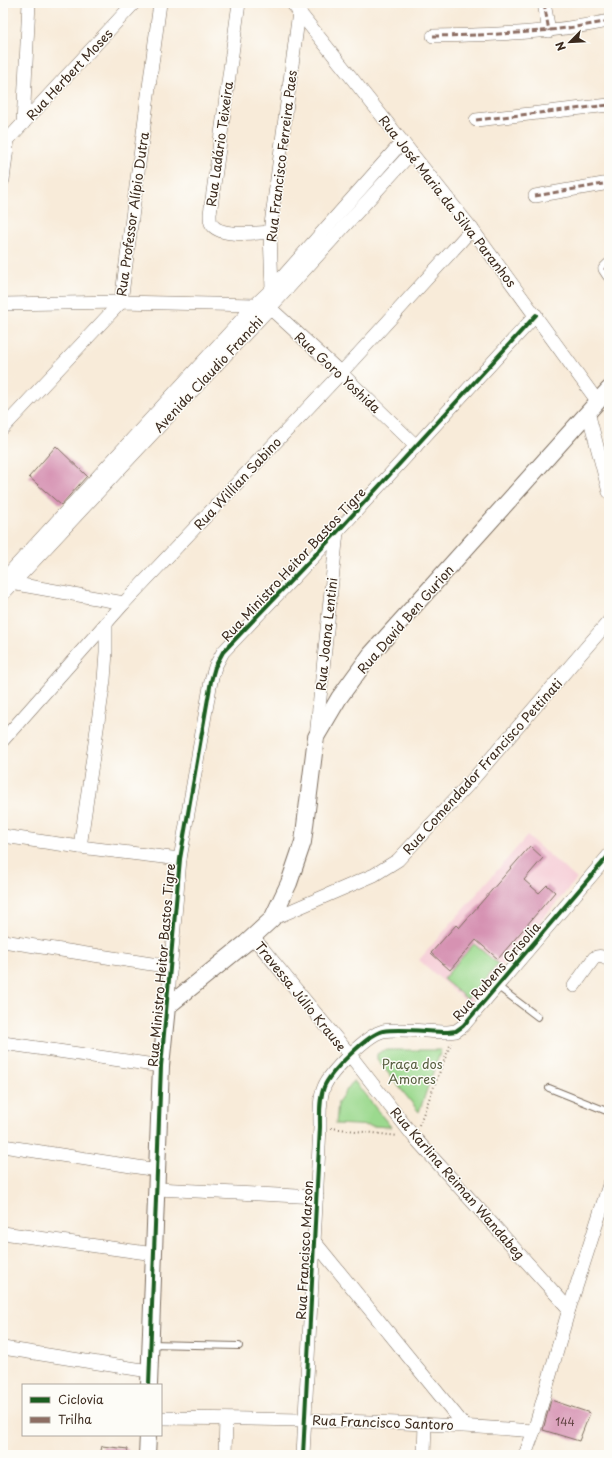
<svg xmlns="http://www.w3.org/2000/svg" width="612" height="1458" font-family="'Playpen Sans',sans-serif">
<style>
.built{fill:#f6cfd8}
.green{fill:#9bd98e;stroke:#6b8256}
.building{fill:#d692b2}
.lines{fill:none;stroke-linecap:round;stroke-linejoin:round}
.service-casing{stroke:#7d6e5f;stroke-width:8}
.minor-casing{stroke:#7d6e5f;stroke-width:14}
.tertiary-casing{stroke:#7d6e5f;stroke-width:18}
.path{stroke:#7d6e5f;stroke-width:2;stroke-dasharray:1 3;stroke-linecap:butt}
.service{stroke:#fff;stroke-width:6}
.minor{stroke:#fff;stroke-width:13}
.tertiary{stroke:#fff;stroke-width:16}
.quiet{stroke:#8d6e63;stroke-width:3;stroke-dasharray:6 3;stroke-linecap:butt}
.cycleway-casing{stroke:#fdfcf7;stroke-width:6}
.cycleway{stroke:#1b5e20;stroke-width:4}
.labels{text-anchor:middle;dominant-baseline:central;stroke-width:3;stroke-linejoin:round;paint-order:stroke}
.number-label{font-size:11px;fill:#624443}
.street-label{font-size:13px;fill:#3b2a1e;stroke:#fdfcf7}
.park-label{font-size:13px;fill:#585f40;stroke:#fdfcf7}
</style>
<rect width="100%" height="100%" fill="#fdfcf7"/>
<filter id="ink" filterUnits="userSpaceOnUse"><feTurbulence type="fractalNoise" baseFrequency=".025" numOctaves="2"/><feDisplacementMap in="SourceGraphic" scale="8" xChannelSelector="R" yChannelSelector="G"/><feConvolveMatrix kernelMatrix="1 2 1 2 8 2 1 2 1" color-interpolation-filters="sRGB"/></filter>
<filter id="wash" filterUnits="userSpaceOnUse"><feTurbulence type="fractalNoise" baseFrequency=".012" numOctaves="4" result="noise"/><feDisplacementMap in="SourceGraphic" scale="16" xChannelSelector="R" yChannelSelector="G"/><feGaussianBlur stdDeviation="0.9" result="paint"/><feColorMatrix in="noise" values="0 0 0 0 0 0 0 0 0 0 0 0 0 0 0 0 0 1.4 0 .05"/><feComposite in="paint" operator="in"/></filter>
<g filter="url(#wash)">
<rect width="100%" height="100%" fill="#f8ebd9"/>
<polygon class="built" points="527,836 577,879 469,1004 419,960"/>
<g class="green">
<polygon points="474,944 498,964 467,999 443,979"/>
<polygon points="388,1050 441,1050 419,1112 377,1059 377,1054 382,1051"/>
<polygon points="353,1081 354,1081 391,1127 336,1124 338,1102"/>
</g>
<g id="blocks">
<g class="building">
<polygon points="56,446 87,476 61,505 29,477"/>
<polygon points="530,846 543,858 524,880 539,893 547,885 555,892 498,959 476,940 450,970 431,953 456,925 459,928"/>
<polygon points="551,1400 590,1413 579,1441 543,1430"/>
<polygon points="102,1446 128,1449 127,1455 100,1455"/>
</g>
</g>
</g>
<g filter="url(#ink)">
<use href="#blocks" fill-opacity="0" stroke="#7d6e5f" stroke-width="1"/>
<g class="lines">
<g class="service-casing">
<g id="service">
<polyline points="497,986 538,1017"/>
<polyline points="549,1088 609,1112"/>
<polyline points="150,1344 239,1346"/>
</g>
</g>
<g class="minor-casing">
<g id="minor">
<path d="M 239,3 L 210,214 C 210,216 210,221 211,223 C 218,238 256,233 270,232"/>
<polyline points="292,3 472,229 598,402"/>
<polyline points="544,3 549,31"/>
<path d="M 433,36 C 492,35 551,33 609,21"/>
<polyline points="476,120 609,105"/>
<polyline points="23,124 29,3"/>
<polyline points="3,145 134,3"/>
<polyline points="3,180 8,139"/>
<polyline points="535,196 609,183"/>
<polyline points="609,265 605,269 609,275"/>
<polyline points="275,293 272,289 270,232 299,12"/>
<polyline points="3,304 121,302 255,305 270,308 341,373 416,446"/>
<polyline points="588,412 609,492"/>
<polyline points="3,428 121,302 160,3"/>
<polyline points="3,580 255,305 272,289 402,142"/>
<polyline points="5,582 124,603"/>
<polyline points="3,594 279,298 411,153"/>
<polyline points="316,737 337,532"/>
<polyline points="3,740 124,603 341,373 472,229"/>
<polyline points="3,836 80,847 180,859"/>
<polyline points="80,847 104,680 106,652 106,623"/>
<polyline points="272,919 374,875 398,860 468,785 609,621"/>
<polyline points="253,937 350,1055 414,1137 569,1309"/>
<polyline points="3,941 171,967"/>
<path d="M 574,986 L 594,958 C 600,955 603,957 609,960"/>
<polyline points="167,1007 180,859 211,681 215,667 223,652 337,532 536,315"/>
<polyline points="3,1043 161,1066"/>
<polyline points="3,1146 157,1170"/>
<polyline points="157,1189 317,1197"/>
<polyline points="3,1233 154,1254"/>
<polyline points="314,1241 464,1425"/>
<polyline points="3,1348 149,1371"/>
<path d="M 161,1418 C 285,1419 410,1421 534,1431"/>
<polyline points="225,1455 226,1419"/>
<path d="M 303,1455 L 320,1127 C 320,1114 319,1099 324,1087 C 330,1072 367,1035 383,1031 C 400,1028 429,1032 448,1032 L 456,1031 L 463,1026 L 609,855"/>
<polyline points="424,1455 425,1424"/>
<polyline points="525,1455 534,1431 569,1309 609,1185"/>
</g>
</g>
<g class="tertiary-casing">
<g id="tertiary">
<polyline points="149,1385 161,1066 167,1007 246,943 272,919 289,883 303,842 316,737 339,698 371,654 609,389"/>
<polyline points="147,1455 148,1435"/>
</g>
</g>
<g class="path">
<polyline points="419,1125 451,1043"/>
<polyline points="331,1128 398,1136"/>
</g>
<use href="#service" class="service"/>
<use href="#minor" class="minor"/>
<use href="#tertiary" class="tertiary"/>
<g class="quiet">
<polyline points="544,3 549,31"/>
<path d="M 433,36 C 492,35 551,33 609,21"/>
<polyline points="476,120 609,105"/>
<polyline points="535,196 609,183"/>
<polyline points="609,265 605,269 609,275"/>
</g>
<g class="cycleway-casing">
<g id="cycleway">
<polyline points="149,1385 161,1066 180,859 211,681 215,667 223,652 337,532 536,315"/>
<path d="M 303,1455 L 320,1127 C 320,1114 319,1099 324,1087 C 330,1072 367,1035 383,1031 C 400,1028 429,1032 448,1032 L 456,1031 L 463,1026 L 609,855"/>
</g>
</g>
<use href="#cycleway" class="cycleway"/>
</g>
</g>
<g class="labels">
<g class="number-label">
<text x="565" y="1421">144</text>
</g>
<g class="street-label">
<text transform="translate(69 74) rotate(-47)">Rua Herbert Moses</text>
<text transform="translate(219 144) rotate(-82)">Rua Ladário Teixeira</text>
<text transform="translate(281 156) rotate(-83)">Rua Francisco Ferreira Paes</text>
<text transform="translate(448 201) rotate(52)">Rua José Maria da Silva Paranhos</text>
<text transform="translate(132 214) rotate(-82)">Rua Professor Alípio Dutra</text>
<text transform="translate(338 372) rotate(43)">Rua Goro Yoshida</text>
<text transform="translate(208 374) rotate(-47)">Avenida Claudio Franchi</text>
<text transform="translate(237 483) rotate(-47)">Rua Willian Sabino</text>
<text transform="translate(293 564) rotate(-47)">Rua Ministro Heitor Bastos Tigre</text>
<text transform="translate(405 619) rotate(-49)">Rua David Ben Gurion</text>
<text transform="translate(326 634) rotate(-84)">Rua Joana Lentini</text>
<text transform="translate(482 766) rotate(-48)">Rua Comendador Francisco Pettinati</text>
<text transform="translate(161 965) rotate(-85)">Rua Ministro Heitor Bastos Tigre</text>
<text transform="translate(496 971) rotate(-49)">Rua Rubens Grisolia</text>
<text transform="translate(301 996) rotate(51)">Travessa Júlio Krause</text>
<text transform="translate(458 1183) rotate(49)">Rua Karlina Reiman Wandabeg</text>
<text transform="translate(304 1250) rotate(-87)">Rua Francisco Marson</text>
<text transform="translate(383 1422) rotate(2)">Rua Francisco Santoro</text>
</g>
<g class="park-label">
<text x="412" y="1063">Praça dos<tspan x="412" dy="15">Amores</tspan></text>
</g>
</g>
<rect width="612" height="1458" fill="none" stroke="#fdfcf7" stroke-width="16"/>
<rect x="22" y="1384" width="140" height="52" fill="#fdfcf7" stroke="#afa8a0"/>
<rect x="30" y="1397" width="20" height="6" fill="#1b5e20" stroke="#afa8a0"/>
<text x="58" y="1404" font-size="12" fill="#3b2a1e">Ciclovia</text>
<rect x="30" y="1417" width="20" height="6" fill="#8d6e63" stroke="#afa8a0"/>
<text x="58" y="1424" font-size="12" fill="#3b2a1e">Trilha</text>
<g transform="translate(570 42) rotate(246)" stroke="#fdfcf7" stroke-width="3" paint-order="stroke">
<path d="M0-3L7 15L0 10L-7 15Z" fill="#3b2a1e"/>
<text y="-6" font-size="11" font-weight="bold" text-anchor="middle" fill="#3b2a1e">N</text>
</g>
</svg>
